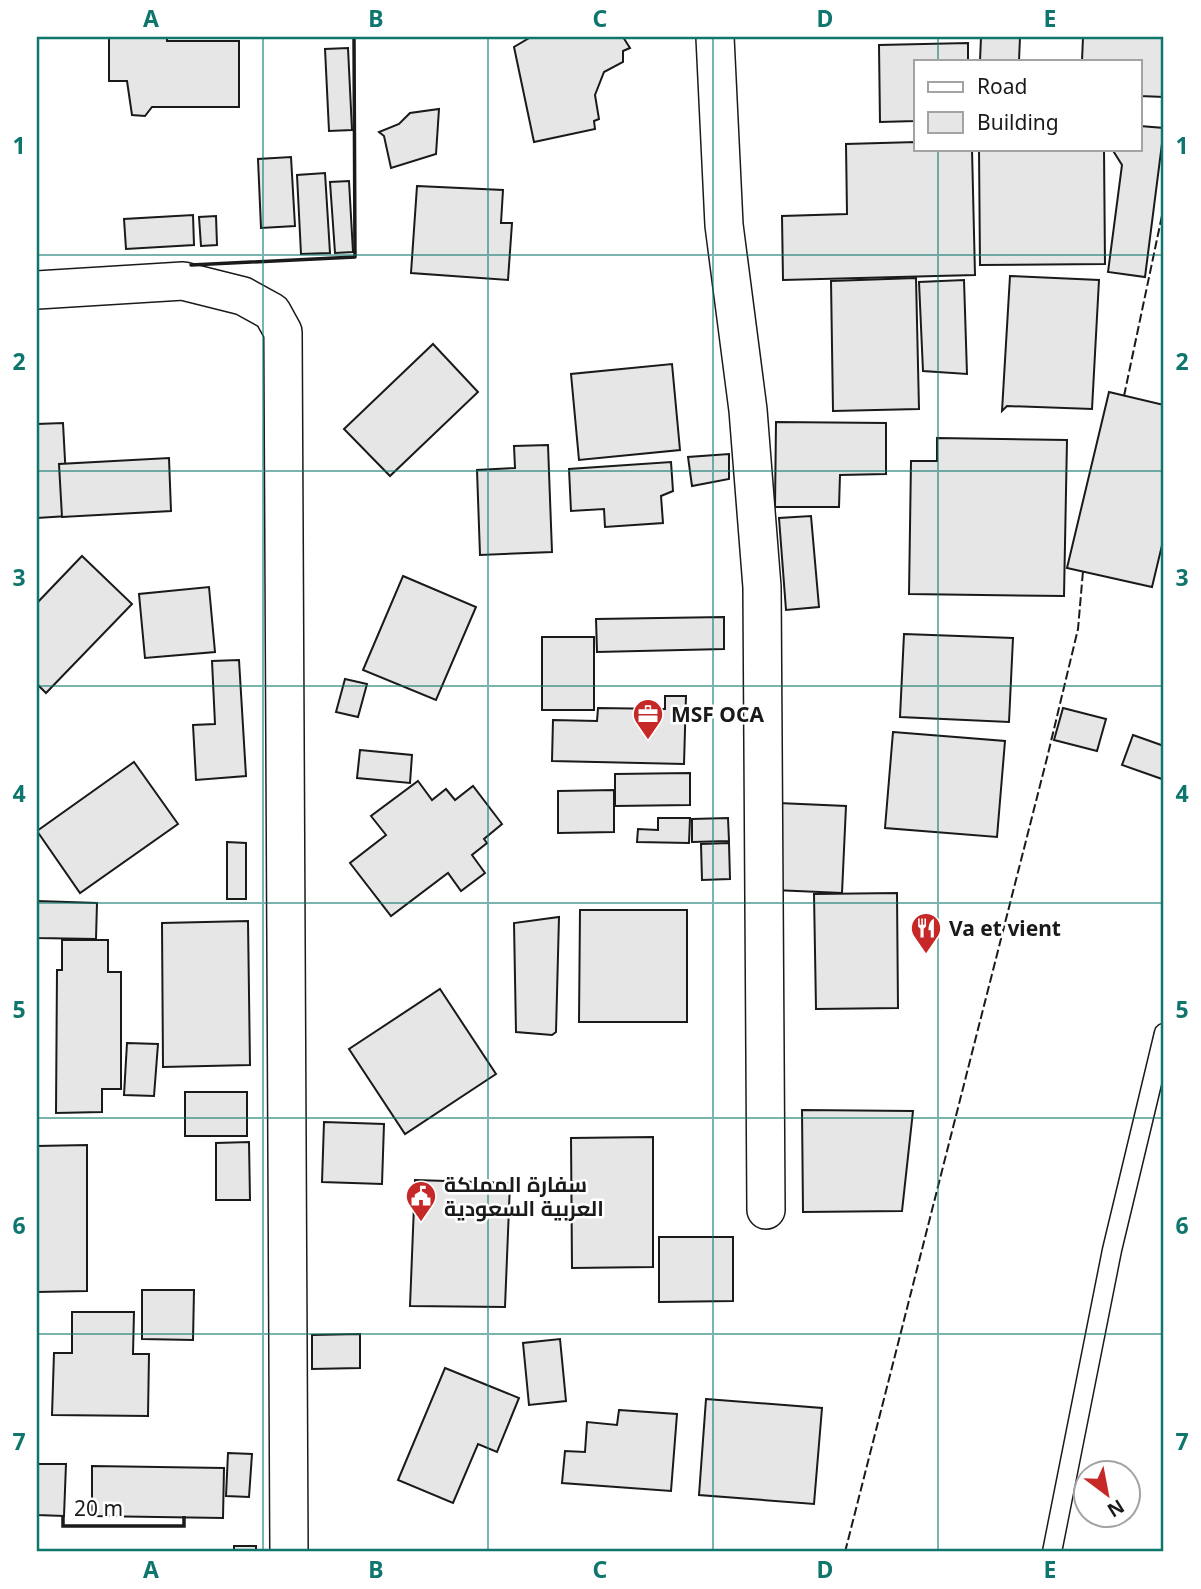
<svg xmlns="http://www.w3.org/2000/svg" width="1201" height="1589" font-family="'Noto Sans',Cairo,sans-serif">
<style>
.building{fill:#e6e6e6;stroke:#1a1a1a;stroke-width:2}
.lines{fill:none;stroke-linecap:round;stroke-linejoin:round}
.lane-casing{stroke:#1a1a1a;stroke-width:21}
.street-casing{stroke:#1a1a1a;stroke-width:40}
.lane{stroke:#fff;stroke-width:18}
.street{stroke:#fff;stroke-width:37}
.fence{stroke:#1a1a1a;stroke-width:2;stroke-dasharray:9 3.5;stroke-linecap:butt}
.wall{stroke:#1a1a1a;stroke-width:3.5}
.grid{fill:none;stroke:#0f766e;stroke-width:2;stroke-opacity:0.55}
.labels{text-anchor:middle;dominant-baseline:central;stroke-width:5;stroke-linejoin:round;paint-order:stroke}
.poi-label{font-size:21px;font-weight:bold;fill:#1a1a1a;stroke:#fff;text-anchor:start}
.neatline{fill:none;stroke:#0f766e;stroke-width:2.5}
.grid-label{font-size:23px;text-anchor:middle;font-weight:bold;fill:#0f766e}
</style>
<rect width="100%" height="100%" fill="#fff"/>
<g class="building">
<polygon points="109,37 167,37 167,41 239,41 239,107 152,107 145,116 132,115 127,81 109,81"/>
<polygon points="531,37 623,37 630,48 623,51 623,62 604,72 595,95 599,119 594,121 595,129 534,142 514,47"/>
<polygon points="981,37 1020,37 1019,61 980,61"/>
<polygon points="1083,37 1164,37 1164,97 1140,96 1140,61 1082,61"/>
<polygon points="968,43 968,61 916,61 916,121 880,122 879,45"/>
<polygon points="348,48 352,130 329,131 325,49"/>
<polygon points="439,109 436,154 391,168 384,136 379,132 399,124 410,113"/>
<polygon points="1140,126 1164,128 1145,277 1108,272 1122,165 1112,149 1140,149"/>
<polygon points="916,142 916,149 972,149 975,275 783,280 782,216 847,214 846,144"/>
<polygon points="979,149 1104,149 1105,264 980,265"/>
<polygon points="291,157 295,226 261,228 258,159"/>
<polygon points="325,173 330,253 301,254 297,175"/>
<polygon points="349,181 353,252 335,253 330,182"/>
<polygon points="417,186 503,190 501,223 512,223 508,280 411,273"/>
<polygon points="193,215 194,245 126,249 124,219"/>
<polygon points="216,216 217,245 201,246 199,217"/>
<polygon points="1010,276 1099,280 1092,409 1007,406 1002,411"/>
<polygon points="916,278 919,409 833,411 831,281"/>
<polygon points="964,280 967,374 923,371 919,282"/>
<polygon points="433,344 478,392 390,476 344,429"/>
<polygon points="672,364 680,450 579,460 571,374"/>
<polygon points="1109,392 1164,405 1164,537 1152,587 1067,568"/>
<polygon points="776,422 886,423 886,474 840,475 839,507 775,507"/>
<polygon points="63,423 68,516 37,518 37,424"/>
<polygon points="937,438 1067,440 1064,596 909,594 911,461 937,461"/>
<polygon points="548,445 552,552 480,555 477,470 515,468 514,446"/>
<polygon points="729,454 729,479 692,486 688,457"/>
<polygon points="169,458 171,511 62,517 59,464"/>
<polygon points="671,462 673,491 661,496 663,523 605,527 604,509 571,511 569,469"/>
<polygon points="811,516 819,607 786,610 779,518"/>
<polygon points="82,556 132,604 46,693 37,684 37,603"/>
<polygon points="403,576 476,607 436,700 363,670"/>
<polygon points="209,587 215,652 145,658 139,594"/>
<polygon points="724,617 724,649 597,652 596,619"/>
<polygon points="904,634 1013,638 1009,722 900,717"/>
<rect x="542" y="637" width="52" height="73"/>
<polygon points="239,660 246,776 196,780 193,725 215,724 212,661"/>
<polygon points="345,679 367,684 358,717 336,712"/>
<polygon points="665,696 686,696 684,764 552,761 553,720 597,721 598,708 665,709"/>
<polygon points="1063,708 1106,719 1097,751 1054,740"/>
<polygon points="893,732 1005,741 997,837 885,828"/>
<polygon points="1133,735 1164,746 1162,779 1122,765"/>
<polygon points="360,750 412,755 410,783 357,778"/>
<polygon points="134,762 178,824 80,893 37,831"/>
<polygon points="690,773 690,805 615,806 615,774"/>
<polygon points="418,781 432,800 446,789 455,800 473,786 502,824 484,839 487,843 472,855 485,873 461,891 448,873 391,916 350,863 386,835 371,816"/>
<polygon points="614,790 614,832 558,833 558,791"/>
<polygon points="778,803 846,806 842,893 774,890"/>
<polygon points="658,818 690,818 689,843 637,842 638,829 658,830"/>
<polygon points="728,818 729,841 692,842 692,819"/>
<polygon points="227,842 246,843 246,899 227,899"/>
<polygon points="729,843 730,879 702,880 701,844"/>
<polygon points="897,893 898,1008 816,1009 814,894"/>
<polygon points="37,901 97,903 96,939 37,938"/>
<polygon points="580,910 687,910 687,1022 579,1022"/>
<polygon points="559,917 556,1032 552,1035 516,1032 514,923"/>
<polygon points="248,921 250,1065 163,1067 162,923"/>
<polygon points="62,940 108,940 108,972 121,972 121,1089 102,1089 102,1112 56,1113 57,970 62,970"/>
<polygon points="440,989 496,1074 405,1134 349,1049"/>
<polygon points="127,1043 158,1044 154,1096 124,1095"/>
<rect x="185" y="1092" width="62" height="44"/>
<polygon points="802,1110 913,1111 902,1211 803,1212"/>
<polygon points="324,1122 384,1124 382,1184 322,1182"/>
<polygon points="653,1137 653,1267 572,1268 571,1138"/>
<polygon points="249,1142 250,1200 216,1200 216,1143"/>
<polygon points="87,1145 87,1291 37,1292 37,1146"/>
<polygon points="415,1180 510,1183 505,1307 410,1306"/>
<polygon points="659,1237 733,1237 733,1301 659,1302"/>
<polygon points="142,1290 194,1290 193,1340 142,1339"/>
<polygon points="72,1312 134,1312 133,1354 149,1354 148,1416 52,1415 54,1353 72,1353"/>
<polygon points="360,1334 360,1368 312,1369 312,1335"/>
<polygon points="560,1339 566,1401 529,1405 523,1343"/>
<polygon points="445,1368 519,1398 497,1452 478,1444 453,1503 398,1480"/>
<polygon points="706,1399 822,1408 814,1504 699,1495"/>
<polygon points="619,1410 677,1414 671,1491 562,1483 565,1451 585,1452 587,1422 617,1425"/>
<polygon points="228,1453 252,1454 249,1497 226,1496"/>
<polygon points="37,1464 66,1464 64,1516 37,1515"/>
<polygon points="92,1466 224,1468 223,1518 92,1516"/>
<rect x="234" y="1546" width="22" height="6"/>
</g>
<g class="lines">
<g class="lane-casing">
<polyline id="lane" points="1052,1552 1112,1250 1164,1033"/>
</g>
<g class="street-casing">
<g id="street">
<polyline points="715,37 724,225 748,410 762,587 766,1210"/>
<polyline points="37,290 183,281 243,296 272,312 283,332 289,1552"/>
</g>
</g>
<use href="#lane" class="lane"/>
<use href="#street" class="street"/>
<g class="fence">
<polyline points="1124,396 1164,206"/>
<polyline points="845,1552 1047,758 1078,629 1083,571"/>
</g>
<polyline class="wall" points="191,265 355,257 354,37"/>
</g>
<path class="grid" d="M 263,37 L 263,1552M 488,37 L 488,1552M 713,37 L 713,1552M 938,37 L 938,61M 938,149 L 938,1552M 37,255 L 1164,255M 37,471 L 1164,471M 37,686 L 1164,686M 37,903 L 1164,903M 37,1118 L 1164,1118M 37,1334 L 1164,1334"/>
<defs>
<g id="office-pin" transform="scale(1.575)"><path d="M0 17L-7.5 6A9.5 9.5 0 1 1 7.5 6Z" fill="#c62828" stroke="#fff"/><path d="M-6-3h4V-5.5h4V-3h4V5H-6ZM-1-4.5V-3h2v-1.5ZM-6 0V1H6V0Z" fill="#fff"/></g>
<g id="restaurant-pin" transform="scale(1.575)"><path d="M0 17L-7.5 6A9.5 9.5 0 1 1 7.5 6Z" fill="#c62828" stroke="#fff"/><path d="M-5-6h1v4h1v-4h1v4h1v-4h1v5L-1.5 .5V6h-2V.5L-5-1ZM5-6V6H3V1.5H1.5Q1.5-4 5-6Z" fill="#fff"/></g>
<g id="civic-pin" transform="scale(1.575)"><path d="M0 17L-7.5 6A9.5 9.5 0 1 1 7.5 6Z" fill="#c62828" stroke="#fff"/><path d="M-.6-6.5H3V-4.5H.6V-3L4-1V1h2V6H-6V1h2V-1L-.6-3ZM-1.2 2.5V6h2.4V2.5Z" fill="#fff"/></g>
</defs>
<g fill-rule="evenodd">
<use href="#office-pin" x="648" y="714"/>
<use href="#restaurant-pin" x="926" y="928"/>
<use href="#civic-pin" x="421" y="1196"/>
</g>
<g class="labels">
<g class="poi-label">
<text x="671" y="714">MSF OCA</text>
<text x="949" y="928">Va et vient</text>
<text x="444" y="1184">سفارة المملكة<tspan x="444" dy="24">العربية السعودية</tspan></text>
</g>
</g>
<rect width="1201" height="1589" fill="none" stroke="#ffffff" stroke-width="77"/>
<rect x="914" y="60" width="228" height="91" fill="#ffffff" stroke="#a3a3a3" stroke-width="2"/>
<rect x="928" y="82" width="35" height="10" fill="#ffffff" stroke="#a3a3a3" stroke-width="2"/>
<text x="977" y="94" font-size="21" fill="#1a1a1a">Road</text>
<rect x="928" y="112" width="35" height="21" fill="#e6e6e6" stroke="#a3a3a3" stroke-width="2"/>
<text x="977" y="130" font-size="21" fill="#1a1a1a">Building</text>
<g transform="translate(1107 1494) rotate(148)"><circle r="33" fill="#ffffff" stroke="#a3a3a3" stroke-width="2"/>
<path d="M0-5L12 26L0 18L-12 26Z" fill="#c62828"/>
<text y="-10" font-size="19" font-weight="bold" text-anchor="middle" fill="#1a1a1a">N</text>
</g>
<path d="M63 1516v10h121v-10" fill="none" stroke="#1a1a1a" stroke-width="3.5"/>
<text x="74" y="1516" font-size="21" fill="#1a1a1a" stroke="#ffffff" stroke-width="5" paint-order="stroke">20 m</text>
<rect x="38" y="38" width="1124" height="1512" class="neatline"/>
<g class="grid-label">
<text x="151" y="27">A</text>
<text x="376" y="27">B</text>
<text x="600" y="27">C</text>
<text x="825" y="27">D</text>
<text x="1050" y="27">E</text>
<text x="19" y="154">1</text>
<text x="1182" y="154">1</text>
<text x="19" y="370">2</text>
<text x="1182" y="370">2</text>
<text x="19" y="586">3</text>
<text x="1182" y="586">3</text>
<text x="19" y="802">4</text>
<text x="1182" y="802">4</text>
<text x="19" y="1018">5</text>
<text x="1182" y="1018">5</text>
<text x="19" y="1234">6</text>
<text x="1182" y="1234">6</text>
<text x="19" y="1450">7</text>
<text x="1182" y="1450">7</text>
<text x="151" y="1578">A</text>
<text x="376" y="1578">B</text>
<text x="600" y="1578">C</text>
<text x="825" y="1578">D</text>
<text x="1050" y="1578">E</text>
</g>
</svg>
